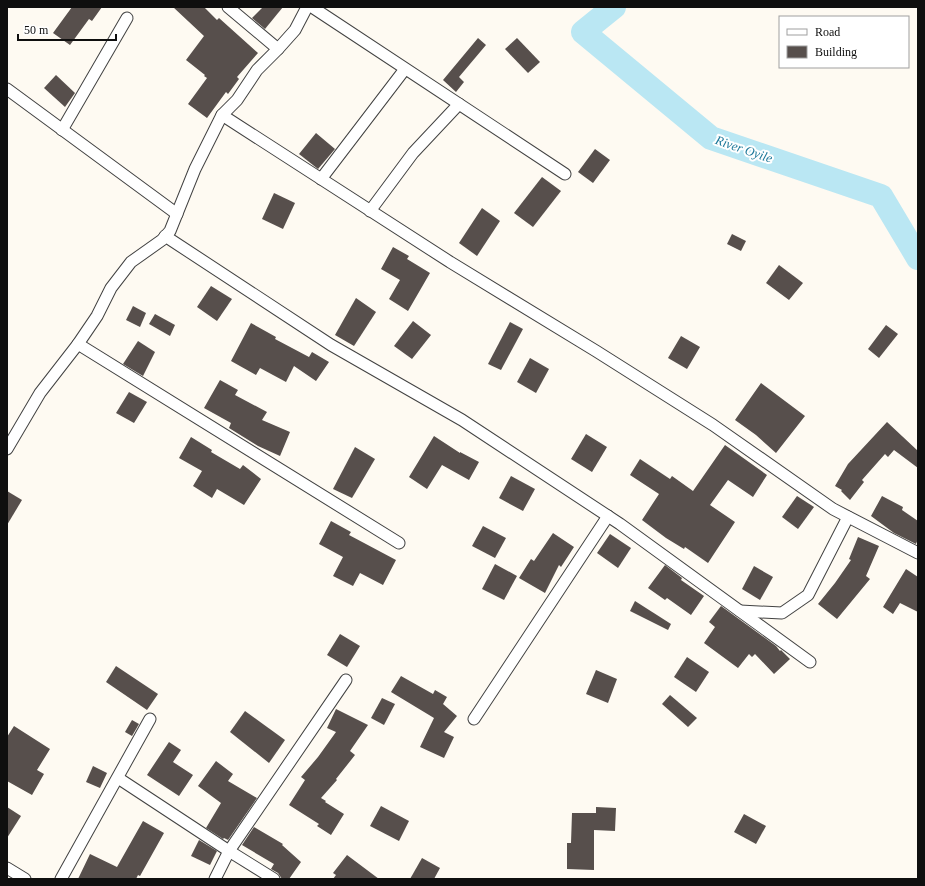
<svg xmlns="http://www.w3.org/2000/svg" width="925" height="886" font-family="Georgia,serif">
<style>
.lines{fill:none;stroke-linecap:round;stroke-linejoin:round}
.river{stroke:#bae7f3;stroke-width:24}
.building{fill:#574f4c}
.street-casing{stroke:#424242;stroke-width:13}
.street{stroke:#fff;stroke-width:11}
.labels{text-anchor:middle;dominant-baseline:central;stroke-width:4;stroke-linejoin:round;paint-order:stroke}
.water-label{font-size:13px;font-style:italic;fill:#1f799a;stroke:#fff}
</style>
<rect width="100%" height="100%" fill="#fefaf2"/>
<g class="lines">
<polyline class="river" points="614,7 583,32 711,138 881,196 918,258"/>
</g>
<g class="building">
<polygon points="72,7 102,7 92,21 89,19 70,45 53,33"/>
<polygon points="173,7 204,7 217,20 219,18 258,53 237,77 239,79 228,94 226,92 207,118 188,104 207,78 204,76 205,75 186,60 204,36"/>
<polygon points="263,7 283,7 265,29 252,18"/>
<polygon points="478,38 486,45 459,77 464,82 456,92 443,80"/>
<polygon points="517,38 540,62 528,73 505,49"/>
<polygon points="56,75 75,93 65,107 44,88"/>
<polygon points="316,133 335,149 318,169 299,154"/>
<polygon points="595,149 610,160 593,183 578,172"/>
<polygon points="542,177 561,191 533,227 514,213"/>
<polygon points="274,193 295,203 283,229 262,219"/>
<polygon points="482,208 500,221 477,256 459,243"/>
<polygon points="732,234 746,241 741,251 727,244"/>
<polygon points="393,247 409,256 407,259 430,273 408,311 389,299 400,280 381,269"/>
<polygon points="779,265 803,283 789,300 766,283"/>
<polygon points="211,286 232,299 217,321 197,307"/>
<polygon points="356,298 376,312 354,346 335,335"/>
<polygon points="133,306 146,313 140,327 126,320"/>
<polygon points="155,314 175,325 170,336 149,324"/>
<polygon points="413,321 431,335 412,359 394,346"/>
<polygon points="510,322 523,329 501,370 488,364"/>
<polygon points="251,323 276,337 275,339 309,357 312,352 329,362 316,381 294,366 286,382 260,368 256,375 231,361"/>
<polygon points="886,325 898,334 879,358 868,349"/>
<polygon points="681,336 700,347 687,369 668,358"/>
<polygon points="138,341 155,352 143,376 123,364"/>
<polygon points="530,358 549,369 536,393 517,382"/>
<polygon points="220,380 238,390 235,395 267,412 262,420 290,432 280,456 258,446 229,428 231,423 204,408"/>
<polygon points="761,383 805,416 776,453 756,435 735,420"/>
<polygon points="129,392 147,402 134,423 116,413"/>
<polygon points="887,422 918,451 918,468 894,450 888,457 885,454 862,480 864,482 850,500 841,491 842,490 835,486 848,464"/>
<polygon points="586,434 607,447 592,472 571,459"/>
<polygon points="434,436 460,453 460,452 479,462 469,480 442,465 427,489 409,477"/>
<polygon points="191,437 212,450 211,452 240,469 243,465 261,479 244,505 217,489 212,498 193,486 202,471 179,458"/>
<polygon points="725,445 767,475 753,497 728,480 710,505 735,522 708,563 685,547 684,549 666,538 642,520 659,494 630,475 640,459 670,479 672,476 693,491"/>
<polygon points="355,447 375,459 352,498 333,489"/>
<polygon points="511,476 535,489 523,511 499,498"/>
<polygon points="7,491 22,500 7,525"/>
<polygon points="797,496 814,507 798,529 782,517"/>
<polygon points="882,496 903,507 902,510 918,521 918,539 916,544 894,533 871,516"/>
<polygon points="331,521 351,532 349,535 396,560 383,585 360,573 353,586 333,576 343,557 319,544"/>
<polygon points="483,526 506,538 495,558 472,546"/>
<polygon points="553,533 574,547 561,567 559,565 545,593 519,578 531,559 534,561"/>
<polygon points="610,534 631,548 618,568 597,553"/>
<polygon points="858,537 879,546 866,576 870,579 837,619 818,604 835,583 851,560 849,559"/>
<polygon points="495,564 517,576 504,600 482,589"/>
<polygon points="665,565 682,578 681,580 704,596 691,615 667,598 665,600 648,588"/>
<polygon points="754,566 773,577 760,600 742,589"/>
<polygon points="906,569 918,577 918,612 900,603 893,614 883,607"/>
<polygon points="635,601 671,624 668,630 630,611"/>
<polygon points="721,606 776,646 780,651 781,650 790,659 774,674 755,654 752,657 749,654 738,668 704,643 715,627 709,622"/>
<polygon points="340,634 360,646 347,667 327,655"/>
<polygon points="687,657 709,672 696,692 674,677"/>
<polygon points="116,666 158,694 147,710 106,682"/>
<polygon points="596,670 617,679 608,703 586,694"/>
<polygon points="401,676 433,694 435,690 447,697 443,704 457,716 444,732 454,737 444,758 420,747 434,718 391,692"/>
<polygon points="670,695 697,718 688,727 662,704"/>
<polygon points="382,698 395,704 384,725 371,718"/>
<polygon points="336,709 368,725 350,751 355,755 336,779 337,780 321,798 326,801 325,802 344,814 331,835 317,826 319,824 289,805 305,780 301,777 318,757 336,732 327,728"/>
<polygon points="245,711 285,740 269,763 230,732"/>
<polygon points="132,720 139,724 132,736 125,732"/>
<polygon points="14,726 50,749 37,770 44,774 32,795 7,781 7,737"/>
<polygon points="169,742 181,750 173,762 193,775 179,796 147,775"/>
<polygon points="216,761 233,774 228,781 257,798 228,840 224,838 223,839 206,828 221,803 198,786"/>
<polygon points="93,766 107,773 100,788 86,782"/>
<polygon points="381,806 409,821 399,841 370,826"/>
<polygon points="7,807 21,816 7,838"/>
<polygon points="596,807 616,808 615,831 594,830 594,870 567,869 567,843 571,843 572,813 596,813"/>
<polygon points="744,814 766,826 756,844 734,832"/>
<polygon points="143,821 164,833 140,876 138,875 136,879 78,879 90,854 117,867"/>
<polygon points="254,827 283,844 282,845 301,862 289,879 282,879 278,873 271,869 274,864 242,845"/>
<polygon points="199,840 217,851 210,865 191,856"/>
<polygon points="347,855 379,879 333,879 336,875 333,873"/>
<polygon points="422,858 440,868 434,879 410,879"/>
</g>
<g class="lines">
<g class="street-casing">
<g id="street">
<polyline points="228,7 278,49"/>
<polyline points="312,7 565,174"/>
<polyline points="7,89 177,214"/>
<polyline points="222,115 450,262 596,351 713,425 833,509 918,553"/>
<polyline points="62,130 127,18"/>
<polyline points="321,179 405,69"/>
<polyline points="370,211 413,153 459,104"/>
<polyline points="165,236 331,345 462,420 620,524 810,662"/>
<polyline points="78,344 399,543"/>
<polyline points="7,449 40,393 78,344 97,316 111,288 131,262 162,240 170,231 195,169 222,115 237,100 257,70 278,49 295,30 307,7"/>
<polyline points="740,611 782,613 808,595 848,517"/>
<polyline points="474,719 608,516"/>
<polyline points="118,778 229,851 274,879"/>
<polyline points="7,868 25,879"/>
<polyline points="61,879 150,719"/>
<polyline points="215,879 229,851 346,680"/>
</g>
</g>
<use href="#street" class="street"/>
</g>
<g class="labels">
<g class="water-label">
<text transform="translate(744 149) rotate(19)">River Oyile</text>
</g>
</g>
<rect width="925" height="886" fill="none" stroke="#0f0f0f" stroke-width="16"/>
<rect x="779" y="16" width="130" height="52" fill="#ffffff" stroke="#9f9f9f"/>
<rect x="787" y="29" width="20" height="6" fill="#ffffff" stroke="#9f9f9f"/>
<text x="815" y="36" font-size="12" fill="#0f0f0f">Road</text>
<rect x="787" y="46" width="20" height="12" fill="#574f4c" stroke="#9f9f9f"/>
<text x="815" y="56" font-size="12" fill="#0f0f0f">Building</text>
<path d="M18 34v6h98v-6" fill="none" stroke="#0f0f0f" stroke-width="2"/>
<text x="24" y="34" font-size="12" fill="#0f0f0f" stroke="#ffffff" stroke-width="3" paint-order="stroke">50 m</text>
</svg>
